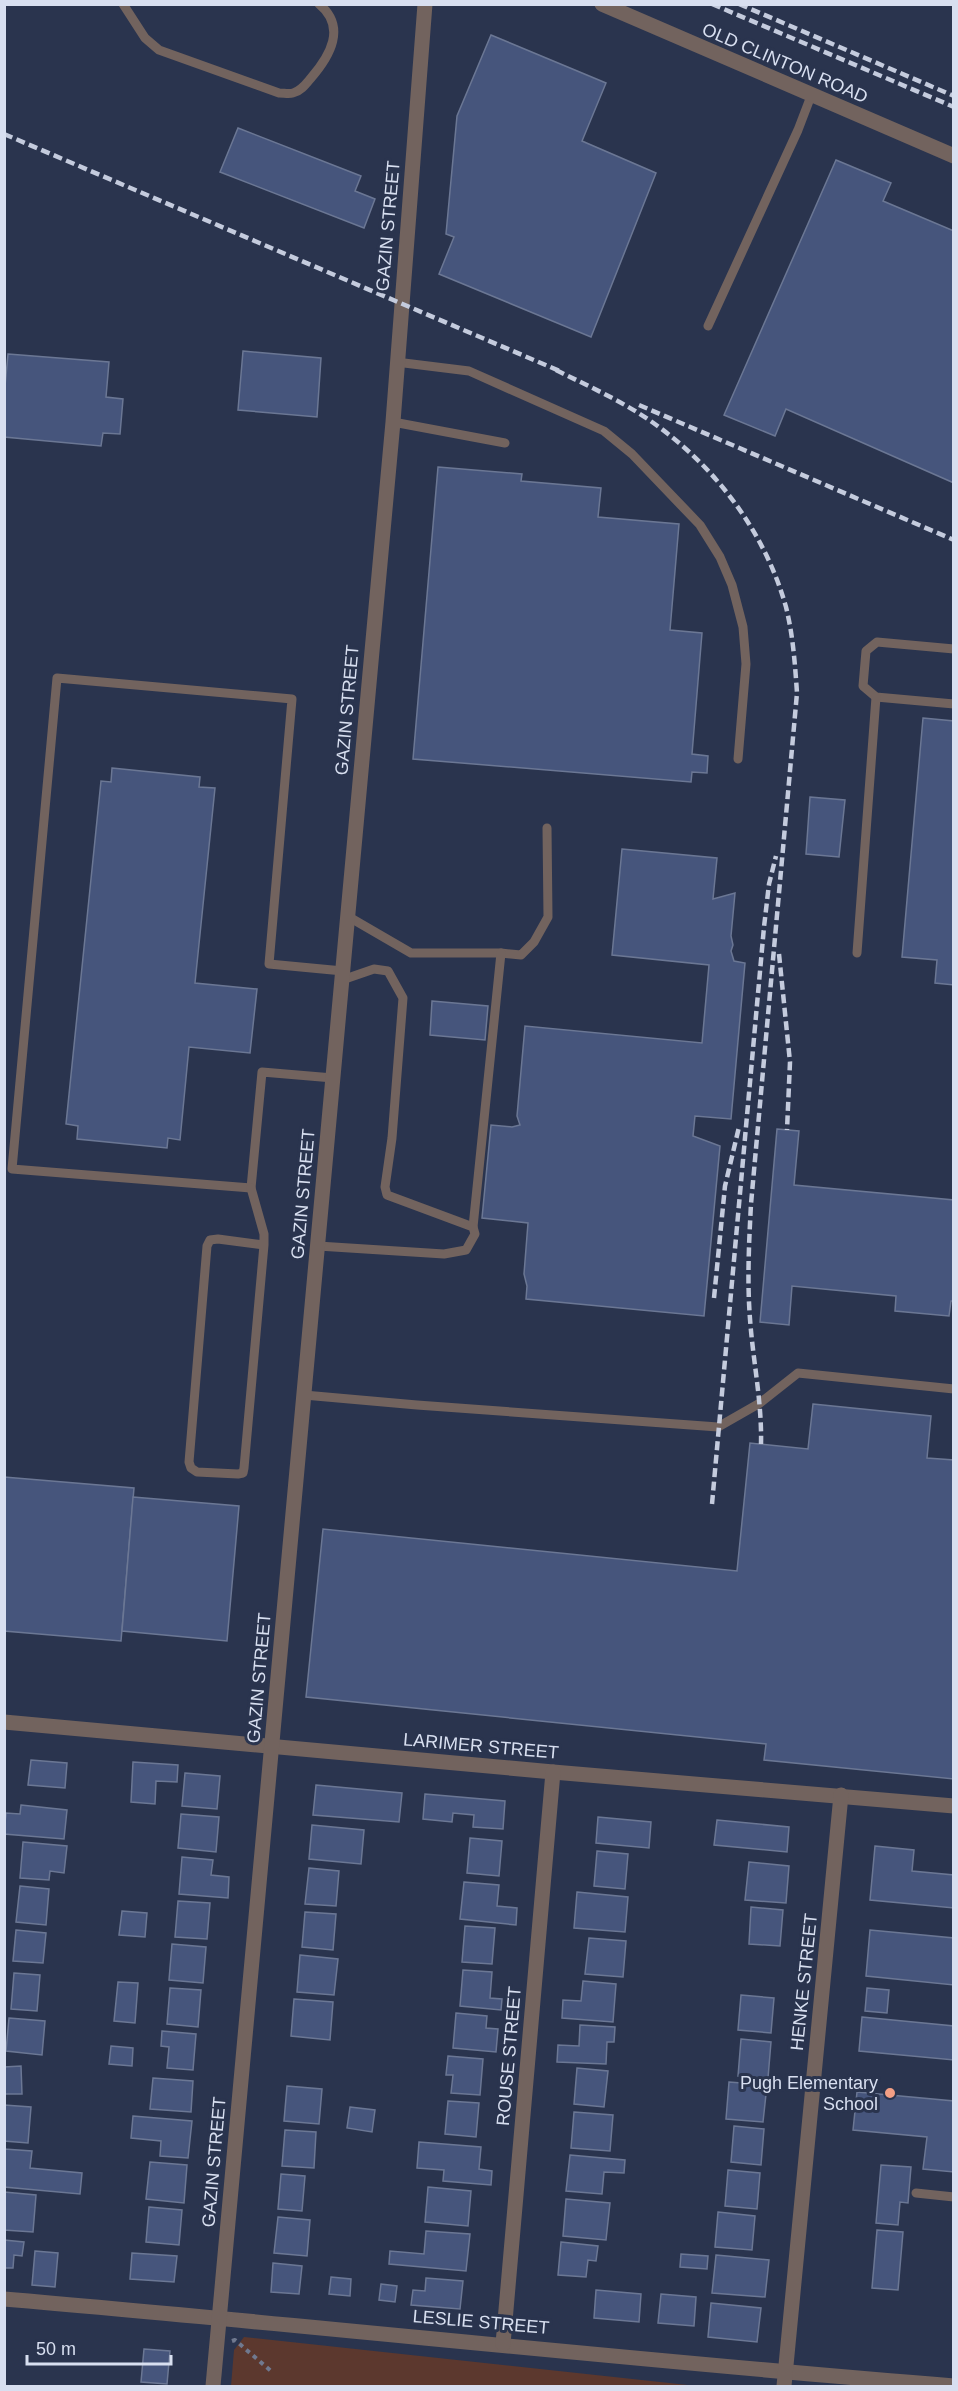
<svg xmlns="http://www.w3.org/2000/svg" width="958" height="2391" font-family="Helvetica,sans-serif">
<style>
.green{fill:#5c382e}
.building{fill:#46557c;stroke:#6b7794;stroke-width:1.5}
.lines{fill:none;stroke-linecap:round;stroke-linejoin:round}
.path{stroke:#70798f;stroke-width:4;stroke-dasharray:4.5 4.5;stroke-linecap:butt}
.service{stroke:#72635e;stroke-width:9}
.minor{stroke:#72635e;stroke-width:15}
.rail{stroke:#c4cbdd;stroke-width:4.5;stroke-dasharray:9 4.5;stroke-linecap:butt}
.poi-dot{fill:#f39f85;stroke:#2a344e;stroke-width:2}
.labels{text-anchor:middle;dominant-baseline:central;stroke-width:6;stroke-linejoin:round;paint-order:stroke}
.street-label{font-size:18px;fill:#d8dff0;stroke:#2a344e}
.poi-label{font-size:18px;fill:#d8dff0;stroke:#2a344e;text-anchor:end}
</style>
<rect width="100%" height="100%" fill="#2a344e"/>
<polygon class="green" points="244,2337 697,2386 231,2386 234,2350"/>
<g class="building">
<polygon points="491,35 606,83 582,141 656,173 591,337 439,274 454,237 446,234 457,116"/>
<polygon points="238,128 361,176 355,191 375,199 364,228 220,172"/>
<polygon points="836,160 891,183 883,201 954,231 954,483 786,409 775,436 724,415"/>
<polygon points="243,351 321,358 317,417 238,410"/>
<polygon points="8,354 109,362 106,397 123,399 120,434 103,433 101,446 4,437 4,397"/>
<polygon points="438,467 522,474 521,481 601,488 598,517 679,524 670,630 702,633 692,754 708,756 707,773 692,772 691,782 413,759"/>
<polygon points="923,718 954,721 954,985 935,983 937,960 902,957"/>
<polygon points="112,768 200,777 199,787 215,788 195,983 257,989 250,1053 189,1047 180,1140 168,1138 167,1148 77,1139 78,1126 66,1124 101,781 111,782"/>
<polygon points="810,797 845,800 839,857 806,854"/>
<polygon points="622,849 717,858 713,899 735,893 731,936 733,945 731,951 734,961 745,963 731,1119 695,1116 693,1136 720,1146 704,1316 526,1299 527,1286 524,1274 528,1223 482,1218 491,1125 512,1127 520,1125 517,1116 525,1026 702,1043 709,965 612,955"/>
<polygon points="432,1001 488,1006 485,1040 430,1035"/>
<polygon points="777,1129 799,1131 794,1185 954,1200 954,1301 951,1301 949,1316 895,1311 896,1296 792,1286 789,1325 760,1322"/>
<polygon points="813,1404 931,1416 927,1458 954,1460 954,1779 764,1760 766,1744 306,1697 323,1529 737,1571 750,1443 808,1449"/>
<polygon points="4,1477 134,1488 121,1641 4,1631"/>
<polygon points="133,1497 239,1506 227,1641 122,1631"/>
<polygon points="31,1760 67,1763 65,1788 28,1785"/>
<polygon points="133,1762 178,1765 177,1782 156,1781 155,1804 131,1802"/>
<polygon points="185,1773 220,1776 217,1809 182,1806"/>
<polygon points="316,1785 402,1793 399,1822 313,1815"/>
<polygon points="425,1794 505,1801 503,1829 473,1827 474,1815 453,1813 452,1822 423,1819"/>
<polygon points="21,1805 67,1810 64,1839 4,1834 6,1813 20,1814"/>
<polygon points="181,1814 219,1817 216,1852 178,1848"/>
<polygon points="598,1817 651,1822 649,1848 596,1843"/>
<polygon points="717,1820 789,1827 787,1852 714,1845"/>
<polygon points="312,1825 364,1830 361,1864 309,1859"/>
<polygon points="470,1838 502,1841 499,1876 467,1873"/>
<polygon points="23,1842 67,1846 64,1873 50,1871 49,1880 20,1878"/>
<polygon points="875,1846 914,1850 912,1871 954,1875 954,1908 870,1900"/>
<polygon points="597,1851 628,1854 625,1889 594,1886"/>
<polygon points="182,1857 213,1860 211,1875 229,1877 228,1898 179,1894"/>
<polygon points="749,1862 789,1866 786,1903 745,1900"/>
<polygon points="309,1868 339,1871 336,1906 305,1904"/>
<polygon points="464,1882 499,1885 497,1906 517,1908 516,1925 460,1919"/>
<polygon points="20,1886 49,1889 46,1925 16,1922"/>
<polygon points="577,1892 628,1897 625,1932 574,1928"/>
<polygon points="178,1901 210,1903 207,1939 175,1937"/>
<polygon points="751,1907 783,1910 780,1946 749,1944"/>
<polygon points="122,1911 147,1913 145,1937 119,1935"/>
<polygon points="305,1912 336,1914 333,1950 302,1947"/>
<polygon points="465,1926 495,1928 492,1964 462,1962"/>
<polygon points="16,1930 46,1933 43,1963 13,1961"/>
<polygon points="870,1930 954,1938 954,1985 866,1976"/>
<polygon points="589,1938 626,1941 623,1977 585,1974"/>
<polygon points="172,1944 206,1947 203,1983 169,1980"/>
<polygon points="300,1955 338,1959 334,1995 297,1992"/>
<polygon points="463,1970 492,1972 490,1998 502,1999 501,2010 460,2006"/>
<polygon points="14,1973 40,1975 37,2011 11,2009"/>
<polygon points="583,1981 616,1984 613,2022 562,2018 563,2000 581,2001"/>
<polygon points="118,1982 138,1983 135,2023 114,2021"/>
<polygon points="170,1988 201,1990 198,2027 167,2024"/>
<polygon points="867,1988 889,1990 887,2013 865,2011"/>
<polygon points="741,1995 774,1998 771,2033 738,2030"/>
<polygon points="294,1999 333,2002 330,2040 291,2036"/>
<polygon points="456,2013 487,2016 486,2028 498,2029 496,2052 453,2048"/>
<polygon points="862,2017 954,2026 954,2060 859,2051"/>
<polygon points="9,2018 45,2021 42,2055 6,2051"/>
<polygon points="580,2025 615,2027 614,2042 607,2042 606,2064 557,2062 558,2045 579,2046"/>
<polygon points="162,2031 196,2034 193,2070 167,2068 169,2047 161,2046"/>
<polygon points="741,2039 771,2042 768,2078 738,2076"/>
<polygon points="111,2046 133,2048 132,2066 109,2064"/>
<polygon points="448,2056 483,2059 480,2095 451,2093 453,2075 446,2075"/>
<polygon points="21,2066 22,2094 4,2094 4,2067"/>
<polygon points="577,2068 608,2071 604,2107 574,2104"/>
<polygon points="153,2078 193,2081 191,2112 150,2109"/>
<polygon points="729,2082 767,2085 763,2122 726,2119"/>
<polygon points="287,2086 322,2089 319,2124 284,2121"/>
<polygon points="857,2092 954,2101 954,2172 923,2169 927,2137 853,2130"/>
<polygon points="448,2101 479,2103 476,2137 445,2134"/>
<polygon points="4,2105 31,2107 28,2143 4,2141"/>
<polygon points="350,2107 375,2110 372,2132 347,2128"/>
<polygon points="574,2112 613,2115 610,2151 571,2148"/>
<polygon points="133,2116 192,2121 188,2158 160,2156 161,2141 131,2138"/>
<polygon points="734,2126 764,2129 761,2165 731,2162"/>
<polygon points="285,2130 316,2132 314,2168 282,2166"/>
<polygon points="419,2142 481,2147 479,2169 492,2171 491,2185 443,2181 444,2170 417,2168"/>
<polygon points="4,2149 32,2151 30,2168 82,2173 80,2194 4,2187"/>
<polygon points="570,2155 625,2160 624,2173 604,2172 602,2194 566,2191"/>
<polygon points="150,2162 187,2165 184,2203 146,2199"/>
<polygon points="881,2165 911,2167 908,2203 900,2202 898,2225 876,2223"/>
<polygon points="728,2170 760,2173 757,2209 725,2206"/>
<polygon points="281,2174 305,2176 302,2211 278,2209"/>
<polygon points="428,2187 471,2191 468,2226 425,2222"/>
<polygon points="4,2192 36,2195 33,2232 4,2230"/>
<polygon points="566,2199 610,2203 606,2240 563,2236"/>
<polygon points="149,2207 182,2210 179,2245 146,2242"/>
<polygon points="718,2212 755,2216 752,2250 715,2247"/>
<polygon points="278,2217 310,2220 307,2256 274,2253"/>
<polygon points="877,2230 903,2232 898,2290 872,2288"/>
<polygon points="426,2231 470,2234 466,2271 389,2264 390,2251 424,2254"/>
<polygon points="4,2240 24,2242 22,2256 14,2255 13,2268 4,2268"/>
<polygon points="561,2242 598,2246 596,2261 588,2260 586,2277 558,2275"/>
<polygon points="35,2251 58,2253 55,2287 32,2285"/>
<polygon points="132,2253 177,2256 174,2282 130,2279"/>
<polygon points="681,2254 708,2256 707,2269 680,2267"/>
<polygon points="716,2255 769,2260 765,2297 712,2293"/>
<polygon points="273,2263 302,2266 299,2294 271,2292"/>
<polygon points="331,2277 351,2279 350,2296 329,2294"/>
<polygon points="426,2278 463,2281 460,2309 411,2305 413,2290 425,2291"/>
<polygon points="381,2284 397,2286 395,2302 379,2300"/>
<polygon points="596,2290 641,2294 639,2322 594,2318"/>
<polygon points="661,2294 696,2297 694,2326 658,2323"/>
<polygon points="711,2303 761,2308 757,2342 708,2337"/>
<polygon points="144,2349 170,2351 167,2384 141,2382"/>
</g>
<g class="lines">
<polyline class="path" points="232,2341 235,2340 271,2371"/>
<g class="service">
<path d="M 123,4 L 145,38 L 159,50 L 279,93 C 284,93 289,94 293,93 C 301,91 306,84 311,78 C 330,56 347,27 319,4"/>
<polyline points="708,326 798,130 811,96"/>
<polyline points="396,362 469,371 604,431 632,454 700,525 720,557 732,585 743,627 746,664 738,759"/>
<polyline points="393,422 505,443"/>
<polyline points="954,649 877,642 866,651 863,686 876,697 954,704"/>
<polyline points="349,917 411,953 501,953 521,955 534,942 548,917 547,828"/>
<polyline points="857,953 876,697"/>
<polyline points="333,1078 262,1072 251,1188 12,1169 57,678 292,699 269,964 343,971"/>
<polyline points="251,1188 264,1234 264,1245 244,1468 243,1473 238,1474 197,1472 191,1468 189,1462 207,1246 210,1240 218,1239 264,1245"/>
<polyline points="473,1227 501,953"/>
<polyline points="318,1246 444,1254 466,1250 475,1234 473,1227 387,1195 385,1187 392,1138 403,998 388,971 374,969 342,980"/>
<polyline points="304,1395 417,1405 718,1427 760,1403 798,1373 954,1389"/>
<polyline points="916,2193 954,2197"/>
</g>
<g class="minor">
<polyline points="602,4 954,156"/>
<polyline points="4,1722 553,1772 954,1806"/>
<path d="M 4,2299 C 321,2326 637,2361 954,2386"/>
<polyline points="503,2344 553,1772"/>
<polyline points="213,2386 393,422 425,4"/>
<polyline points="784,2386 841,1795"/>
</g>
<g class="rail">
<polyline points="712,4 954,107"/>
<polyline points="739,4 954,96"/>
<polyline points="4,134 562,372"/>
<path d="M 556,370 C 588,386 622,401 652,422 C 715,466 765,532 786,607 C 793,635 795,664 797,693 L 751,1204 C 749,1242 747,1281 750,1319 C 753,1361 762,1402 761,1444"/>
<polyline points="639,405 954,540"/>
<polyline points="779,954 790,1062 787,1130"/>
<polyline points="714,1298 725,1186 739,1127"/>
<polyline points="712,1504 764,927 769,884 776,856"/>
</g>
</g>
<circle class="poi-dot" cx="890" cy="2093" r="6"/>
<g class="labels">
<g class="street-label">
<text transform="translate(785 63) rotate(23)">OLD CLINTON ROAD</text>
<text transform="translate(388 226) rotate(-85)">GAZIN STREET</text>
<text transform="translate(347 710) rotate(-85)">GAZIN STREET</text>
<text transform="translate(303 1194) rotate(-85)">GAZIN STREET</text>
<text transform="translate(259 1678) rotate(-85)">GAZIN STREET</text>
<text transform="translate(481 1746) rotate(5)">LARIMER STREET</text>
<text transform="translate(804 1982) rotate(-84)">HENKE STREET</text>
<text transform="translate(509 2056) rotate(-85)">ROUSE STREET</text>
<text transform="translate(214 2162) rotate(-85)">GAZIN STREET</text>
<text transform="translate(481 2322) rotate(5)">LESLIE STREET</text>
</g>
<g class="poi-label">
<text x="878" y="2083">Pugh Elementary<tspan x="878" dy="21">School</tspan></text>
</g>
</g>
<rect width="958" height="2391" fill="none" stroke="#d8dff0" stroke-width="12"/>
<path d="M27 2355v9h144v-9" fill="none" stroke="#d8dff0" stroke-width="3"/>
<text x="36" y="2355" font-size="18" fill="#d8dff0" stroke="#2a344e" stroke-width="4.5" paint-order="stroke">50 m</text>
</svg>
